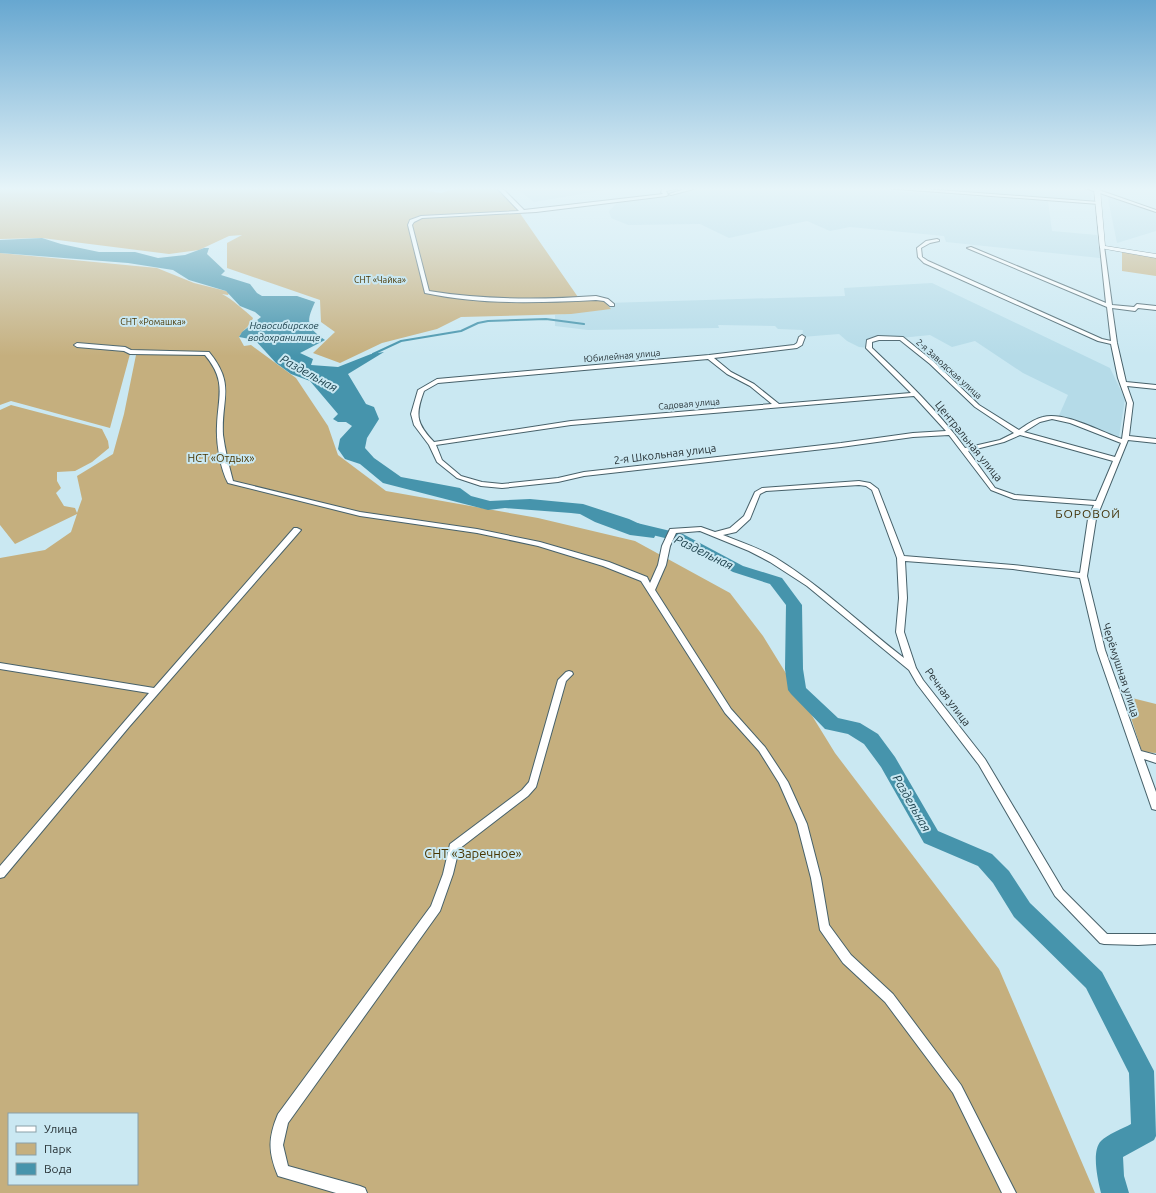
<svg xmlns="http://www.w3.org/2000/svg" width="1156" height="1193" font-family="Ubuntu,sans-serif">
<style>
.built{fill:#b5dbe8}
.green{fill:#c5af7e;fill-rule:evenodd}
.water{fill:#4694ac}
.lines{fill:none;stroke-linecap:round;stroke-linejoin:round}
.stream{stroke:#4694ac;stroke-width:2}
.river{fill:#4694ac;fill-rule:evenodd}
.street-casing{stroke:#47616a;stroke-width:2}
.secondary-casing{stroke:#47616a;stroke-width:1}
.street{fill:#fff;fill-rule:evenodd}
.secondary{fill:#fff;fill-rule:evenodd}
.labels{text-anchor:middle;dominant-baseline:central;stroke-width:4;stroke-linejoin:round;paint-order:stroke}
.far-park-label{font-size:9px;fill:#483603;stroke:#cae8f2}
.far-street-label{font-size:9px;fill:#273236;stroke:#cae8f2}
.far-water-label{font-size:10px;font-style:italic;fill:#193d48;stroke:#cae8f2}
.street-label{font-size:11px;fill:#273236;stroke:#cae8f2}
.park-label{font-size:11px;fill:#483603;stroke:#cae8f2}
.water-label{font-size:12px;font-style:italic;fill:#193d48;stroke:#cae8f2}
.neighbourhood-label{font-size:12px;letter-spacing:1px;fill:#403006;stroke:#cae8f2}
.near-park-label{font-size:13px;fill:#483603;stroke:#cae8f2}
</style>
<rect width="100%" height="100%" fill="#cae8f2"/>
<g class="built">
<polygon points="515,188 617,188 534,202"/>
<polygon points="702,188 843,188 1048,201 1052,231 1097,235 1100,258 946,242 944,236 850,227 830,231 807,221 729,238 700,224 628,225 611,218 609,211 617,203"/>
<polygon points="941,188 1093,188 1091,200 947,191"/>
<polygon points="1107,194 1156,209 1156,231 1117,243"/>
<polygon points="932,283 1110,368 1125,399 1119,437 1057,420 1068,395 1023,373 975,341 952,347 930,335 901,338 878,338 869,341 869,348 859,347 847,341 839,334 802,337 803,330 778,329 775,326 718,325 719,328 588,330 555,326 555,315 611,309 606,303 845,296 844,288"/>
</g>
<g class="green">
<polygon points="0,188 426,188 428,191 441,193 459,188 496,188 517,209 580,300 604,301 611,309 571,314 461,317 437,329 382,343 340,363 313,353 335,332 321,322 320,300 227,268 227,243 242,235 229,236 199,250 169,254 42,238 0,239"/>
<polygon points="1122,252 1156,258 1156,276 1122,271"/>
<path d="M 0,253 L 157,268 L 194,283 L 226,291 L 229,293 L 228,295 L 222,294 C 231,298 245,311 253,318 C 250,327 243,329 239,337 L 244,346 L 251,345 L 296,378 L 328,426 L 338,455 L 386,491 L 538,518 L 635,541 L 730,593 L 763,636 L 835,753 L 999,969 L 1095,1193 L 0,1193 L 0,558 L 45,550 L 71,532 L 77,514 L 15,544 L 0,525 L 0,410 L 11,405 L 102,429 L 108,441 L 109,448 L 92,462 L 75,471 L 57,472 L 57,481 L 61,488 L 56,493 L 64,506 L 75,508 L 77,513 L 82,499 L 77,476 L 113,454 L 124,414 L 136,355 L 130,354 L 110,428 L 11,401 L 0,405 ZM 9,1114 L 137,1114 L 137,1184 L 9,1184 Z"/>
<polygon points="1124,696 1156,704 1156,753 1142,752"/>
</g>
<path class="water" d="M 42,238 L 61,244 L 99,252 L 135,252 L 158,258 L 185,255 L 204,248 L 209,248 L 207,254 L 225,271 L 221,275 L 250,284 L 257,293 L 262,296 L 297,296 L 315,302 C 306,322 306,327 325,340 L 300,353 L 313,359 L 311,365 L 338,367 L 371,354 L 384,352 L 348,374 L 366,404 L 374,407 L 379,419 L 367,438 L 365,448 L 374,458 L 401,477 L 460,488 L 471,496 L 490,501 L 530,499 L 583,504 L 629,519 L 657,532 L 654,538 L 630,535 L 595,522 L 580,514 L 571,513 L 505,508 L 488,510 L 383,483 L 360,464 L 345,459 L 338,449 L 340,439 L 352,426 L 346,422 L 338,422 L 333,419 L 338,414 L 310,381 L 291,374 L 276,363 L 255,340 L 239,337 L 242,332 L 261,317 L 255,312 L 240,306 L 226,291 L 189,280 L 173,270 L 128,263 L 0,253 L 0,240 Z"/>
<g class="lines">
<polyline class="stream" points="373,354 401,341 461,331 478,323 488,321 546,319 584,324"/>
<path class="river" d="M 637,523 L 683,534 L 743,566 L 782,578 L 802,605 L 803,669 L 806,688 L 838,718 L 860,723 L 878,734 L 895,757 L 938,831 L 992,854 L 1009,871 L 1030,903 L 1102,972 L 1154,1071 L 1156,1136 L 1154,1140 L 1123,1157 L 1124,1176 L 1129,1193 L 1101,1193 C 1098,1181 1091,1151 1101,1141 C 1106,1135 1124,1128 1131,1124 L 1129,1073 L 1086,988 L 1014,917 L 993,883 L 978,866 L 924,843 L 881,767 L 864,744 L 848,734 L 825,729 L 791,694 L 788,690 L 785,669 L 786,605 L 770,584 L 733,572 L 673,540 L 632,530 L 630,527 L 632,524 Z"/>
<g class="street-casing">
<g id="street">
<path d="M 497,188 L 502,188 L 524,210 L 663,194 L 661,192 L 663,189 L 679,188 L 666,191 L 668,195 L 666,196 L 536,212 L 422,218 L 414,222 L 412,225 L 429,291 C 485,300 540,300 596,296 L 608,299 L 614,304 L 614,306 L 610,306 L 604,301 L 596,300 C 539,303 481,305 425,293 L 408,225 L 410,220 L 421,216 L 519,211 Z"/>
<polygon points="688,188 697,188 671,195 669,194"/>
<polygon points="884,188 911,188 1099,202 1101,203 1099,204"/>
<polygon points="1085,188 1093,188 1156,210 1156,212"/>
<path d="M 937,239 L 939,240 L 939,241 L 930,243 L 921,248 L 922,257 L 928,261 L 1102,339 L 1111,341 L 1107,307 L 967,248 L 971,247 L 1106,303 L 1100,247 L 1104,246 L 1112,305 L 1134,307 L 1137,304 L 1156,306 L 1156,310 L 1138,308 L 1135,311 L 1112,308 L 1117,343 L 1126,382 L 1156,385 L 1156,389 L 1127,386 L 1133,403 L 1129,436 L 1156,439 L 1156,443 L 1128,440 L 1096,519 L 1087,576 L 1105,650 L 1141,751 L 1156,755 L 1156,763 L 1144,759 L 1156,792 L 1156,810 L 1152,809 L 1151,806 L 1097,650 L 1080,578 L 1013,569 L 905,561 L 907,598 L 904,632 L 916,668 L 923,680 L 985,759 L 1063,890 L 1107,934 L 1156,934 L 1156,944 L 1138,945 L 1104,944 L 1100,943 L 1055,896 L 979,765 L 917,684 L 909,670 L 807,586 L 770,562 L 749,551 L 700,531 L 676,533 L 670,546 L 666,565 L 655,590 L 731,709 L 765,747 L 788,782 L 807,824 L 821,878 L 829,925 L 851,955 L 893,994 L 961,1085 L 1016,1193 L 1002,1193 L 953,1093 L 885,1002 L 843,963 L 820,930 L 811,878 L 797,824 L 779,783 L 759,751 L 725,713 L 641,581 L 603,566 L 538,546 L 477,533 L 360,516 L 228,483 C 220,468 216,442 217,426 C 218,396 227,381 205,355 L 130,354 L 124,351 L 77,347 L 74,345 L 77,343 L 125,347 L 131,350 L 209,352 C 236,385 221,398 223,435 C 225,450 229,466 233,481 L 360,512 L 477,529 L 540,542 L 609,562 L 647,577 L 650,583 L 658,565 L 662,546 L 670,529 L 701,527 L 715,532 L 730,528 L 744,516 L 755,492 L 762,488 L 859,481 L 870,483 L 878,489 L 904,556 L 1013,565 L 1080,573 L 1088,519 L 1094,505 L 1014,499 L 991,490 L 949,435 L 913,437 L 841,447 L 584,476 L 558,482 L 502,488 L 481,486 L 457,478 L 437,462 L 429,445 L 414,425 L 411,414 L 418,390 L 437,379 L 709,355 L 794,345 L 797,343 L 799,337 L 802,335 L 805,337 L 802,345 L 797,348 L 714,358 L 731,372 L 754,384 L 779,404 L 911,393 L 866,348 L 867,340 L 878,336 L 903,337 L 934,362 L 979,405 L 1019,430 C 1026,425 1034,419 1043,417 C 1064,411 1101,432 1122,439 L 1127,403 L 1118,378 L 1111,344 L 1098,341 L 924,263 L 918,257 L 917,248 L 926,241 ZM 879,340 L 900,340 L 930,364 L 975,407 L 1014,433 L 1000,440 L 965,448 C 938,411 905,379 872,348 L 872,342 ZM 708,359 L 727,374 L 750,386 L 772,404 L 571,421 L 434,442 C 416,423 415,415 424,391 L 438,383 ZM 914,396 L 946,431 L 913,433 L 841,443 L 584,472 L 558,478 L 502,484 L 482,482 L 461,476 L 442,460 L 436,445 L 571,425 ZM 1052,419 L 1070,423 L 1121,443 L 1115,457 L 1024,432 L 1040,422 ZM 1020,435 L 1113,461 L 1096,501 L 1015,495 L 995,488 L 968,451 L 1004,442 ZM 859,485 L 866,486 L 872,490 L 897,558 L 899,598 L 896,632 L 904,658 C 861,625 823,587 776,558 C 759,548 741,542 723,535 L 736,532 L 750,519 L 760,494 L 766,491 Z"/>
<polygon points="294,528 297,528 301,530 129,727 4,877 0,878 0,866 149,693 0,669 0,663 154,688"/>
<path d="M 569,671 L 572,672 L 573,674 L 566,681 L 536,787 L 528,796 L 459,849 L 453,874 L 440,911 L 288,1123 L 283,1145 L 288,1166 L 360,1186 L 365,1188 L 367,1193 L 336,1193 L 278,1176 C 268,1152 268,1138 278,1114 L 431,906 L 443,874 L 450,844 L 522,790 L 529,782 L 558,680 L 566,672 Z"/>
</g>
</g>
<g class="secondary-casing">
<polygon id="secondary" points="1094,188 1100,188 1105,246 1156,254 1156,258 1100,248"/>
</g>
<use href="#street" class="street"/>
<use href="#secondary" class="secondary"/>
</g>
<linearGradient id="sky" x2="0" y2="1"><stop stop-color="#67a7d0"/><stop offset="0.53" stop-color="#e7f5f9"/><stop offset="1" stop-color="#e7f5f9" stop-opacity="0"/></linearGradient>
<rect width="1156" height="356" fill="url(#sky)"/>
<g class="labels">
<g class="far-park-label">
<text x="380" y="280">СНТ «Чайка»</text>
<text x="153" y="322">СНТ «Ромашка»</text>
</g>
<g class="far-street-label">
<text transform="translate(622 356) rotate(-5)">Юбилейная улица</text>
<text transform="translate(949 369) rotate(42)">2-я Заводская улица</text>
<text transform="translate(689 404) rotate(-5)">Садовая улица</text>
</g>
<g class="far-water-label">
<text x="284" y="325">Новосибирское<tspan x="284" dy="12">водохранилище</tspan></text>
</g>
<g class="street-label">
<text transform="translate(969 441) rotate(51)">Центральная улица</text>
<text transform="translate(665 454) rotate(-7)">2-я Школьная улица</text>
<text transform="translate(1121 670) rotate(72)">Черёмушная улица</text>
<text transform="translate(948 697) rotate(54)">Речная улица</text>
</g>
<g class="park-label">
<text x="221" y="458">НСТ «Отдых»</text>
</g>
<g class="water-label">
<text transform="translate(309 373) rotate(29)">Раздельная</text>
<text transform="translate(704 552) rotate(26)">Раздельная</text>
<text transform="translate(912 803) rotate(60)">Раздельная</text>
</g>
<g class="neighbourhood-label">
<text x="1088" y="513">БОРОВОЙ</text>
</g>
<g class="near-park-label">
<text x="473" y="853">СНТ «Заречное»</text>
</g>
</g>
<rect x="8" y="1113" width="130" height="72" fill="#cae8f2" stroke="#899fa7"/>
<rect x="16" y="1126" width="20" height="6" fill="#ffffff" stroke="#899fa7"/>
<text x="44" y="1133" font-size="12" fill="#273236">Улица</text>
<rect x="16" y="1143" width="20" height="12" fill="#c5af7e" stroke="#899fa7"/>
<text x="44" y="1153" font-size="12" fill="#273236">Парк</text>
<rect x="16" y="1163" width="20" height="12" fill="#4694ac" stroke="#899fa7"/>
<text x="44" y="1173" font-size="12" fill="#273236">Вода</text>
</svg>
